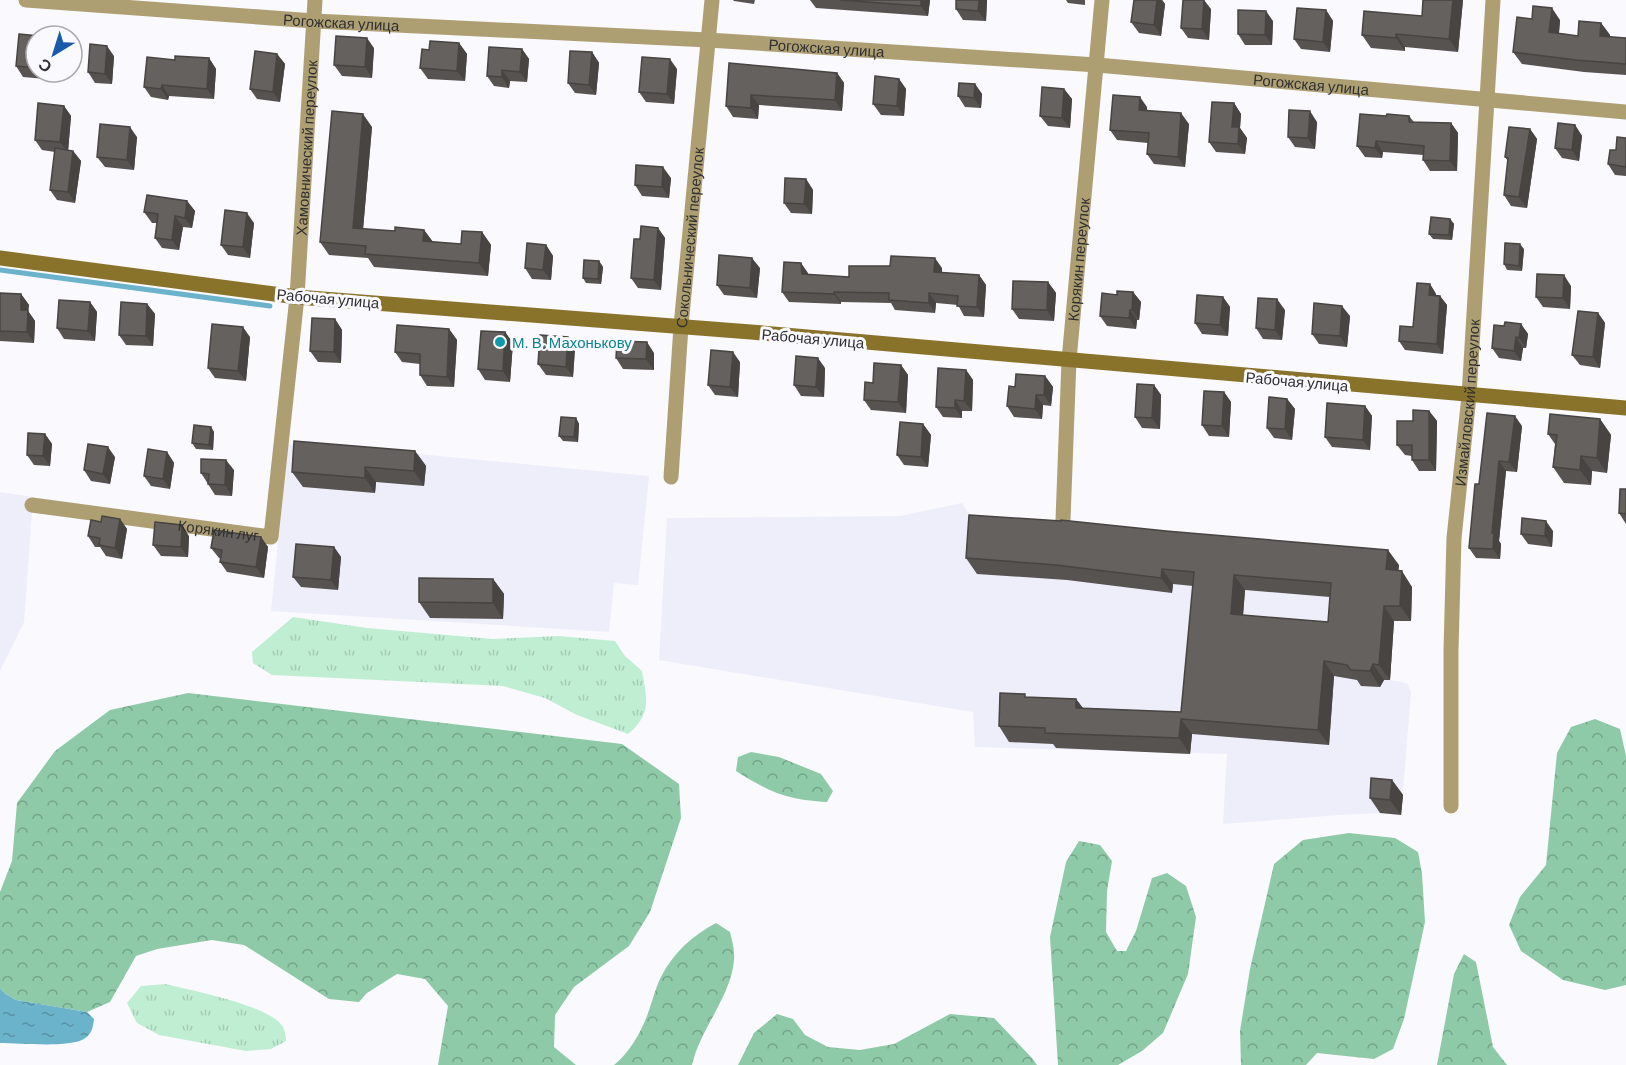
<svg xmlns="http://www.w3.org/2000/svg" width="1626" height="1065" font-family="Barlow,sans-serif">
<style>
.built{fill:#eeedfa}
.grass{fill:url(#grass-tufts)}
.forest{fill:url(#forest-crowns)}
.water{fill:url(#water-ripples)}
.lines{fill:none;stroke-linecap:round;stroke-linejoin:round}
.stream{stroke:#6ab3ca;stroke-width:5}
.minor{stroke:#ae9f73;stroke-width:15}
.secondary{stroke:#89732a;stroke-width:15}
.wall{fill:#575351;fill-rule:evenodd}
.shaded-wall{fill:#474442}
.building{fill:#65615e;stroke:#474442;stroke-width:1.5;fill-rule:evenodd}
.culture-dot{fill:#0f9aa8;stroke:#faf9fe;stroke-width:2}
.labels{text-anchor:middle;dominant-baseline:central;stroke-width:6;stroke-linejoin:round;paint-order:stroke}
.street-label{font-size:15px;fill:#303032;stroke:#faf9fe}
.culture-label{font-size:15px;fill:#0d838f;stroke:#faf9fe;text-anchor:start}
</style>
<defs>
<pattern id="grass-tufts" width="24" height="20" patternUnits="userSpaceOnUse" patternTransform="scale(1.5)"><rect width="24" height="20" fill="#c0eed2"/><path d="M3 7l-1-3M5 7V3M7 7l1-3M15 17l-1-3M17 17v-4M19 17l1-3" fill="none" stroke="#a5ccb5"/></pattern>
<pattern id="forest-crowns" width="20" height="18" patternUnits="userSpaceOnUse" patternTransform="scale(1.5)"><rect width="20" height="18" fill="#8ecaa7"/><path d="M2 6a3 3 0 1 1 6 0M12 15a3 3 0 1 1 6 0" fill="none" stroke="#74a489"/></pattern>
<pattern id="water-ripples" width="26" height="14" patternUnits="userSpaceOnUse" patternTransform="scale(1.5)"><rect width="26" height="14" fill="#6ab3ca"/><path d="M2 4q2-2 4 0t4 0M15 11q2-2 4 0t4 0" fill="none" stroke="#5892a5"/></pattern>
</defs>
<rect width="100%" height="100%" fill="#faf9fe"/>
<g class="built">
<polygon points="288,444 407,453 649,476 638,585 614,583 609,632 271,611"/>
<polygon points="0,492 33,497 24,622 0,671"/>
<polygon points="962,503 980,530 1399,565 1397,584 1412,587 1411,621 1394,621 1390,680 1407,683 1411,692 1401,815 1380,813 1339,815 1223,824 1227,754 975,747 973,712 659,660 667,518 900,516"/>
</g>
<g class="grass">
<path d="M 293,617 L 367,628 L 493,639 L 559,636 L 615,641 L 625,656 L 642,671 C 647,699 652,714 628,734 L 577,715 L 545,698 L 503,686 L 272,675 L 253,663 L 252,652 Z"/>
<path d="M 165,984 C 190,990 272,1006 283,1027 C 285,1030 286,1037 286,1041 L 271,1049 L 246,1051 L 159,1035 L 137,1023 L 127,1003 L 141,986 Z"/>
</g>
<g class="forest">
<polygon points="188,693 622,744 679,784 681,818 650,912 629,946 574,987 555,1015 554,1047 576,1065 438,1065 448,1006 425,979 397,974 367,993 359,1002 329,999 244,945 212,940 157,949 136,956 110,1002 87,1012 16,1000 4,993 0,988 0,892 12,861 17,803 55,751 110,710"/>
<polygon points="1595,719 1620,729 1626,756 1626,985 1605,990 1563,980 1521,951 1509,925 1520,897 1546,865 1557,753 1571,727"/>
<path d="M 751,752 L 779,757 L 821,774 L 833,791 L 827,802 C 787,800 769,792 736,771 L 738,757 Z"/>
<polygon points="1349,833 1395,838 1418,852 1422,874 1425,922 1404,1019 1393,1049 1374,1059 1317,1053 1306,1065 1241,1065 1240,1031 1250,969 1274,864 1303,840"/>
<polygon points="1079,841 1100,845 1112,861 1107,891 1106,932 1117,951 1126,951 1136,931 1152,878 1167,873 1186,886 1196,917 1188,974 1163,1033 1142,1051 1118,1065 1058,1065 1050,937 1066,862"/>
<path d="M 716,923 L 730,932 C 732,940 735,951 734,960 C 731,997 700,1029 692,1065 L 614,1065 C 629,1053 640,1034 647,1016 C 652,1003 655,989 661,977 C 673,953 693,935 716,923 Z"/>
<polygon points="1464,954 1476,962 1493,1047 1507,1065 1437,1065 1454,974"/>
<polygon points="777,1014 793,1019 805,1035 828,1047 860,1050 894,1044 950,1014 994,1018 1032,1058 1037,1065 738,1065 754,1033"/>
</g>
<path class="water" d="M 0,988 L 4,993 L 16,1000 L 87,1012 L 94,1019 C 93,1027 92,1034 84,1039 C 68,1048 20,1043 0,1043 Z"/>
<g class="lines">
<polyline class="stream" points="0,270 270,306"/>
<g class="minor">
<path id="s1" d="M 26,0 L 314,21 L 708,40 L 1097,65 L 1626,112"/>
<path id="s2" d="M 671,477 L 681,326 L 712,0"/>
<path id="s3" d="M 32,505 L 271,537 L 297,297 L 315,0"/>
<path id="s4" d="M 1063,520 L 1069,360 L 1102,0"/>
<path id="s5" d="M 1451,806 L 1451,650 L 1454,538 L 1469,396 L 1493,0"/>
</g>
<polyline class="secondary" points="0,258 297,297 751,332 1626,408"/>
</g>
<g class="wall">
<polygon points="733,0 755,0 754,4 734,1"/>
<polygon points="810,0 930,0 928,16 816,8"/>
<polygon points="987,0 986,21 963,20 956,9"/>
<polygon points="1066,0 1085,0 1085,5 1068,3"/>
<polygon points="1134,0 1162,0 1165,4 1161,36 1139,33 1131,22"/>
<polygon points="1423,0 1463,0 1458,52 1405,47 1405,51 1371,48 1362,35 1422,16"/>
<polygon points="1211,9 1209,40 1188,38 1181,28"/>
<polygon points="1326,10 1333,21 1330,52 1301,49 1294,39"/>
<polygon points="1532,19 1560,20 1559,33 1578,36 1601,23 1610,35 1609,37 1626,38 1626,75 1584,72 1522,64 1513,52"/>
<polygon points="1273,21 1272,45 1245,45 1238,34"/>
<polygon points="36,36 36,72 47,72 46,79 23,77 16,66"/>
<polygon points="459,43 467,54 465,81 428,79 420,68 429,50"/>
<polygon points="374,48 372,78 342,76 334,65"/>
<polygon points="522,49 529,59 527,82 510,81 509,88 494,86 487,76"/>
<polygon points="592,52 599,63 596,95 575,93 568,83"/>
<polygon points="277,54 285,64 280,102 257,99 250,89"/>
<polygon points="114,56 112,84 95,83 88,72"/>
<polygon points="209,58 216,69 214,99 169,96 168,100 151,97 144,87 175,60"/>
<polygon points="729,63 837,73 844,83 842,111 759,105 758,119 733,117 726,106"/>
<polygon points="677,69 674,104 646,102 639,92"/>
<polygon points="899,79 906,89 904,116 881,115 873,104"/>
<polygon points="975,84 982,94 981,108 965,107 958,96"/>
<polygon points="1064,89 1072,99 1070,128 1048,126 1040,116"/>
<polygon points="1234,103 1241,114 1240,128 1247,138 1245,154 1216,152 1209,142"/>
<polygon points="64,106 71,116 68,150 73,151 81,161 75,203 57,200 50,190 55,152 42,150 35,140"/>
<polygon points="1147,107 1147,111 1189,124 1185,167 1154,164 1147,154 1148,143 1117,140 1110,130"/>
<polygon points="1386,116 1409,116 1414,122 1451,123 1458,133 1457,171 1430,171 1423,160 1423,155 1383,152 1382,158 1365,157 1357,146"/>
<polygon points="1317,122 1315,149 1295,147 1288,137"/>
<polygon points="1575,125 1582,136 1579,161 1562,158 1555,148"/>
<polygon points="372,127 363,229 395,231 424,230 433,242 461,244 482,232 491,245 488,276 374,267 368,258 329,255 320,242"/>
<polygon points="1530,129 1537,139 1527,208 1511,206 1504,195 1508,161 1505,157"/>
<polygon points="137,137 134,170 105,167 97,157"/>
<polygon points="1626,138 1626,176 1615,175 1608,164 1616,150"/>
<polygon points="671,178 669,198 642,196 635,185"/>
<polygon points="806,179 813,190 812,214 791,213 784,203"/>
<polygon points="187,201 195,211 192,228 183,227 179,250 162,248 155,238 157,223 152,223 144,212"/>
<polygon points="1450,219 1454,224 1452,240 1433,239 1429,234"/>
<polygon points="254,223 250,258 228,255 221,245"/>
<polygon points="658,228 665,238 661,290 638,288 631,278"/>
<polygon points="546,245 553,256 551,280 532,279 525,268"/>
<polygon points="1524,249 1522,271 1507,270 1504,264"/>
<polygon points="599,261 603,267 601,284 586,283 583,278"/>
<polygon points="801,263 808,275 849,277 942,268 942,273 979,275 986,285 984,317 964,316 958,305 936,303 935,313 895,310 891,303 841,302 841,304 789,302 782,292"/>
<polygon points="760,268 757,298 724,295 717,285"/>
<polygon points="1048,282 1056,293 1054,321 1019,319 1012,309"/>
<polygon points="1430,284 1436,294 1436,296 1440,296 1447,305 1443,354 1405,350 1399,341 1413,327"/>
<polygon points="1571,286 1570,309 1543,307 1536,297"/>
<polygon points="1133,292 1141,302 1139,320 1137,320 1136,329 1107,326 1100,316 1117,295"/>
<polygon points="0,293 21,294 29,305 28,311 35,321 34,343 0,341"/>
<polygon points="1223,297 1230,307 1228,336 1202,334 1195,323"/>
<polygon points="90,302 97,312 95,341 64,339 57,328"/>
<polygon points="147,304 155,314 153,346 126,345 119,335"/>
<polygon points="1285,310 1282,340 1263,339 1256,328"/>
<polygon points="1598,313 1605,323 1600,368 1580,365 1572,355"/>
<polygon points="1350,316 1347,347 1319,344 1312,334"/>
<polygon points="335,319 342,330 341,363 318,362 310,351"/>
<polygon points="1521,324 1528,334 1526,348 1523,348 1521,361 1499,358 1492,348 1504,326"/>
<polygon points="449,329 457,340 454,387 427,386 420,375 420,364 402,362 395,352"/>
<polygon points="505,332 513,343 510,382 485,380 478,369"/>
<polygon points="250,337 246,381 215,378 208,368"/>
<polygon points="568,337 575,348 573,377 546,375 538,364"/>
<polygon points="654,353 654,370 623,369 616,358"/>
<polygon points="740,362 738,397 715,395 708,385"/>
<polygon points="901,365 908,375 906,413 871,410 864,400 873,383"/>
<polygon points="825,368 824,397 801,396 794,385"/>
<polygon points="966,370 973,380 972,411 962,411 962,418 943,417 936,407"/>
<polygon points="1045,376 1053,387 1051,406 1043,405 1042,419 1014,417 1007,406 1015,387"/>
<polygon points="1154,385 1161,395 1160,429 1142,428 1135,417"/>
<polygon points="1224,392 1231,402 1229,437 1209,436 1202,425"/>
<polygon points="1287,399 1295,409 1292,440 1274,438 1267,428"/>
<polygon points="1365,406 1372,416 1370,450 1332,447 1325,437"/>
<polygon points="1429,411 1437,421 1436,471 1419,471 1412,460 1412,456 1405,455 1397,445 1413,421"/>
<polygon points="576,418 579,424 578,442 563,441 559,436"/>
<polygon points="1600,419 1611,435 1607,473 1592,471 1591,485 1564,483 1553,467 1555,444 1548,434"/>
<polygon points="923,424 931,435 928,467 904,465 897,455"/>
<polygon points="1522,426 1517,472 1506,471 1499,541 1501,544 1500,559 1476,558 1469,548 1479,484"/>
<polygon points="211,427 214,432 213,450 196,449 192,443"/>
<polygon points="45,434 52,444 50,466 34,465 27,455"/>
<polygon points="415,451 426,466 424,486 376,482 375,493 303,487 292,472"/>
<polygon points="167,452 174,463 170,489 151,486 144,476"/>
<polygon points="115,457 110,484 91,481 84,470"/>
<polygon points="234,470 232,496 215,495 201,473"/>
<polygon points="1626,489 1626,524 1619,513"/>
<polygon points="120,519 127,529 122,559 106,556 100,547 95,547 88,536 101,522"/>
<polygon points="1553,531 1552,547 1528,544 1521,534"/>
<polygon points="189,536 188,557 161,556 153,545"/>
<polygon points="261,537 268,547 264,578 227,572 220,562 221,559 219,558 211,548"/>
<polygon points="334,547 341,557 338,590 301,587 293,577"/>
<path d="M 966,558 L 1399,565 L 1398,571 L 1412,587 L 1411,621 L 1394,621 L 1390,680 L 1384,680 L 1380,687 L 1361,686 L 1357,680 L 1334,676 L 1329,745 L 1192,734 L 1190,754 L 1056,748 L 1053,744 L 1009,742 L 999,726 L 1027,697 L 1076,699 L 1083,708 L 1181,712 L 1193,586 L 1173,584 L 1172,593 L 1067,580 L 977,574 ZM 1245,590 L 1330,597 L 1328,622 L 1243,615 Z"/>
<polygon points="493,579 504,594 503,619 430,618 419,602"/>
<polygon points="1392,780 1403,795 1401,815 1380,813 1370,798"/>
</g>
<g class="shaded-wall">
<polygon points="921,0 930,0 928,16 921,6"/>
<polygon points="979,0 987,0 986,21 978,11"/>
<polygon points="1157,0 1162,0 1165,4 1161,36 1154,25"/>
<polygon points="1204,0 1211,9 1209,40 1202,29"/>
<polygon points="1453,0 1463,0 1458,52 1449,39"/>
<polygon points="1552,8 1560,20 1558,44 1549,32"/>
<polygon points="1326,10 1333,21 1330,52 1323,42"/>
<polygon points="1266,11 1273,21 1272,45 1265,35"/>
<polygon points="1601,23 1610,35 1608,48 1600,36"/>
<polygon points="1396,34 1405,47 1405,51 1396,38"/>
<polygon points="367,38 374,48 372,78 365,67"/>
<polygon points="459,43 467,54 465,81 457,71"/>
<polygon points="107,46 114,56 112,84 105,74"/>
<polygon points="522,49 529,59 527,82 520,72"/>
<polygon points="592,52 599,63 596,95 589,85"/>
<polygon points="277,54 285,64 280,102 273,92"/>
<polygon points="209,58 216,69 214,99 207,89"/>
<polygon points="670,59 677,69 674,104 667,94"/>
<polygon points="502,70 510,81 509,88 502,77"/>
<polygon points="41,72 47,72 46,79"/>
<polygon points="837,73 844,83 842,111 835,100"/>
<polygon points="899,79 906,89 904,116 897,106"/>
<polygon points="975,84 982,94 981,108 974,98"/>
<polygon points="162,85 169,96 168,100 161,89"/>
<polygon points="1064,89 1072,99 1070,128 1062,118"/>
<polygon points="751,95 759,105 758,119 751,108"/>
<polygon points="1140,97 1147,107 1146,120 1139,110"/>
<polygon points="1234,103 1241,114 1240,128 1247,138 1245,154 1238,144 1232,127"/>
<polygon points="64,106 71,116 68,153 60,142"/>
<polygon points="1310,111 1317,122 1315,149 1308,138"/>
<polygon points="1181,113 1189,124 1185,167 1178,157"/>
<polygon points="363,114 372,127 362,241 353,228"/>
<polygon points="1451,123 1458,133 1457,171 1450,161"/>
<polygon points="1575,125 1582,136 1579,161 1572,150"/>
<polygon points="130,127 137,137 134,170 127,160"/>
<polygon points="1530,129 1537,139 1527,208 1519,197"/>
<polygon points="1376,141 1383,152 1382,158 1375,148"/>
<polygon points="73,151 81,161 75,203 68,192"/>
<polygon points="663,167 671,178 669,198 662,187"/>
<polygon points="806,179 813,190 812,214 804,204"/>
<polygon points="187,201 195,211 192,228 185,218"/>
<polygon points="247,213 254,223 250,258 243,247"/>
<polygon points="175,216 183,227 179,250 172,240"/>
<polygon points="1450,219 1454,224 1452,240 1449,235"/>
<polygon points="658,228 665,238 661,290 654,280"/>
<polygon points="424,230 433,242 423,241"/>
<polygon points="482,232 491,245 488,276 479,263"/>
<polygon points="1520,244 1524,249 1522,271 1519,266"/>
<polygon points="546,245 553,256 551,280 543,270"/>
<polygon points="752,258 760,268 757,298 750,288"/>
<polygon points="935,258 942,268 941,282 934,272"/>
<polygon points="599,261 603,267 601,284 598,279"/>
<polygon points="801,263 808,273 809,284 802,274"/>
<polygon points="979,275 986,285 984,317 977,307"/>
<polygon points="1564,275 1571,286 1570,309 1563,298"/>
<polygon points="1048,282 1056,293 1054,321 1047,310"/>
<polygon points="1430,284 1436,294 1436,304 1429,295"/>
<polygon points="834,292 841,302 841,304 834,294"/>
<polygon points="1133,292 1141,302 1139,320 1132,310"/>
<polygon points="929,293 936,303 935,313 929,303"/>
<polygon points="21,294 29,305 28,311 35,321 34,343 27,332 21,310"/>
<polygon points="1440,296 1447,305 1443,354 1437,344"/>
<polygon points="1223,297 1230,307 1228,336 1220,325"/>
<polygon points="1277,299 1285,310 1282,340 1275,330"/>
<polygon points="90,302 97,312 95,341 88,331"/>
<polygon points="147,304 155,314 153,346 146,336"/>
<polygon points="1342,306 1350,316 1347,347 1340,336"/>
<polygon points="1130,310 1137,320 1136,329 1129,318"/>
<polygon points="1598,313 1605,323 1600,368 1593,357"/>
<polygon points="335,319 342,330 341,363 334,352"/>
<polygon points="1521,324 1528,334 1526,348 1519,338"/>
<polygon points="243,327 250,337 246,381 238,371"/>
<polygon points="449,329 457,340 454,387 447,377"/>
<polygon points="505,332 513,343 510,382 503,371"/>
<polygon points="568,337 575,348 573,377 566,367"/>
<polygon points="1516,337 1523,348 1521,361 1514,351"/>
<polygon points="647,342 654,353 654,370 646,359"/>
<polygon points="733,352 740,362 738,397 730,387"/>
<polygon points="818,358 825,368 824,397 816,387"/>
<polygon points="901,365 908,375 906,413 898,402"/>
<polygon points="966,370 973,380 972,411 964,401"/>
<polygon points="1045,376 1053,387 1051,406 1044,395"/>
<polygon points="1154,385 1161,395 1160,429 1152,418"/>
<polygon points="1224,392 1231,402 1229,437 1222,426"/>
<polygon points="1036,395 1043,405 1042,419 1035,409"/>
<polygon points="1287,399 1295,409 1292,440 1285,429"/>
<polygon points="955,400 962,411 962,418 955,408"/>
<polygon points="1365,406 1372,416 1370,450 1363,440"/>
<polygon points="1429,411 1437,421 1436,471 1429,460"/>
<polygon points="1515,416 1522,426 1517,472 1509,462"/>
<polygon points="576,418 579,424 578,442 574,437"/>
<polygon points="1600,419 1611,435 1607,473 1597,458"/>
<polygon points="923,424 931,435 928,467 921,457"/>
<polygon points="211,427 214,432 213,450 209,445"/>
<polygon points="45,434 52,444 50,466 43,456"/>
<polygon points="108,447 115,457 110,484 103,474"/>
<polygon points="415,451 426,466 424,486 414,471"/>
<polygon points="167,452 174,463 170,489 163,479"/>
<polygon points="1581,456 1592,471 1591,485 1580,470"/>
<polygon points="226,460 234,470 232,496 225,485"/>
<polygon points="1499,461 1506,471 1499,541 1501,544 1500,559 1493,549 1492,533"/>
<polygon points="365,467 376,482 375,493 365,478"/>
<polygon points="120,519 127,529 122,559 115,548"/>
<polygon points="1546,521 1553,531 1552,547 1545,536"/>
<polygon points="182,525 189,536 188,557 181,547"/>
<polygon points="261,537 268,547 264,578 256,567"/>
<polygon points="334,547 341,557 338,590 331,580"/>
<polygon points="1388,550 1399,565 1397,584 1386,569"/>
<polygon points="1162,569 1173,584 1172,593 1161,578"/>
<polygon points="1402,571 1412,587 1411,621 1400,606"/>
<polygon points="1234,575 1245,590 1242,629 1231,614"/>
<polygon points="493,579 504,594 503,619 493,603"/>
<polygon points="1384,606 1394,621 1390,680 1379,665"/>
<polygon points="1324,661 1334,676 1329,745 1318,730"/>
<polygon points="1373,664 1384,680 1380,687 1370,671"/>
<polygon points="1076,699 1087,714 1076,708"/>
<polygon points="1181,719 1192,734 1190,754 1179,738"/>
<polygon points="1392,780 1403,795 1401,815 1390,800"/>
</g>
<g class="building">
<polygon points="840,0 921,0 921,6"/>
<polygon points="956,0 979,0 978,11 956,9"/>
<polygon points="1134,0 1157,0 1154,25 1131,22"/>
<polygon points="1183,0 1204,0 1202,29 1181,28"/>
<polygon points="1423,0 1453,0 1449,39 1396,34 1396,38 1362,35 1364,11 1422,16"/>
<polygon points="1533,6 1552,8 1549,32 1578,36 1579,21 1601,23 1600,36 1626,38 1626,64 1576,60 1513,52 1517,17 1532,19"/>
<polygon points="1297,8 1326,10 1323,42 1294,39"/>
<polygon points="1238,10 1266,11 1265,35 1238,34"/>
<polygon points="19,34 40,36 36,36 36,68 16,66"/>
<polygon points="336,36 367,38 365,67 334,65"/>
<polygon points="430,41 459,43 457,71 420,68 422,49 429,50"/>
<polygon points="90,44 107,46 105,74 88,72"/>
<polygon points="489,47 522,49 520,72 502,70 502,77 487,76"/>
<polygon points="255,51 277,54 273,92 250,89"/>
<polygon points="570,51 592,52 589,85 568,83"/>
<polygon points="175,56 209,58 207,89 162,85 161,89 144,87 147,57 175,60"/>
<polygon points="642,57 670,59 667,94 639,92"/>
<polygon points="729,63 837,73 835,100 751,95 751,108 726,106"/>
<polygon points="875,76 899,79 897,106 873,104"/>
<polygon points="959,83 975,84 974,98 958,96"/>
<polygon points="1042,87 1064,89 1062,118 1040,116"/>
<polygon points="1113,95 1140,97 1139,110 1181,113 1178,157 1147,154 1149,133 1110,130"/>
<polygon points="1212,102 1234,103 1232,127 1239,127 1238,144 1209,142"/>
<polygon points="38,103 64,106 60,142 35,140"/>
<polygon points="1289,110 1310,111 1308,138 1288,137"/>
<polygon points="332,111 363,114 353,228 395,231 395,227 424,230 423,241 461,244 462,231 482,232 479,263 365,254 366,246 320,242"/>
<polygon points="1360,114 1386,116 1387,114 1409,116 1409,122 1451,123 1450,161 1423,160 1424,146 1376,141 1375,148 1357,146"/>
<polygon points="1558,123 1575,125 1572,150 1555,148"/>
<polygon points="100,124 130,127 127,160 97,157"/>
<polygon points="1509,127 1530,129 1519,197 1504,195 1508,158 1505,157"/>
<polygon points="1617,137 1626,138 1626,167 1608,164 1610,150 1616,150"/>
<polygon points="55,148 73,151 68,192 50,190"/>
<polygon points="636,165 663,167 662,187 635,185"/>
<polygon points="785,178 806,179 804,204 784,203"/>
<polygon points="147,195 187,201 185,218 175,216 172,240 155,238 158,214 144,212"/>
<polygon points="225,210 247,213 243,247 221,245"/>
<polygon points="1431,217 1450,219 1449,235 1429,234"/>
<polygon points="641,226 658,228 654,280 631,278 634,239 640,239"/>
<polygon points="527,243 546,245 543,270 525,268"/>
<polygon points="1505,243 1520,244 1519,266 1504,264"/>
<polygon points="719,255 752,258 750,288 717,285"/>
<polygon points="891,256 935,258 934,272 979,275 977,307 957,306 958,296 929,293 929,303 889,300 889,293 834,292 834,294 782,292 784,262 801,263 802,274 849,277 849,266 890,266"/>
<polygon points="584,260 599,261 598,279 583,278"/>
<polygon points="1537,274 1564,275 1563,298 1536,297"/>
<polygon points="1013,281 1048,282 1047,310 1012,309"/>
<polygon points="1417,283 1430,284 1429,295 1440,296 1437,344 1399,341 1400,326 1413,327"/>
<polygon points="1117,291 1133,292 1132,310 1130,310 1129,318 1100,316 1102,293 1117,295"/>
<polygon points="0,293 21,294 21,310 28,310 27,332 0,331"/>
<polygon points="1197,295 1223,297 1220,325 1195,323"/>
<polygon points="1258,298 1277,299 1275,330 1256,328"/>
<polygon points="59,300 90,302 88,331 57,328"/>
<polygon points="121,302 147,304 146,336 119,335"/>
<polygon points="1314,303 1342,306 1340,336 1312,334"/>
<polygon points="1578,311 1598,313 1593,357 1572,355"/>
<polygon points="312,318 335,319 334,352 310,351"/>
<polygon points="1505,322 1521,324 1519,338 1516,337 1514,351 1492,348 1494,325 1504,326"/>
<polygon points="212,324 243,327 238,371 208,368"/>
<polygon points="397,325 449,329 447,377 420,375 420,354 395,352"/>
<polygon points="481,331 505,332 503,371 478,369"/>
<polygon points="540,335 568,337 566,367 538,364"/>
<polygon points="617,341 647,342 646,359 616,358"/>
<polygon points="711,350 733,352 730,387 708,385"/>
<polygon points="796,356 818,358 816,387 794,385"/>
<polygon points="874,363 901,365 898,402 864,400 865,382 873,383"/>
<polygon points="938,368 966,370 964,401 955,400 955,408 936,407"/>
<polygon points="1016,374 1045,376 1044,395 1036,395 1035,409 1007,406 1009,386 1015,387"/>
<polygon points="1137,384 1154,385 1152,418 1135,417"/>
<polygon points="1204,391 1224,392 1222,426 1202,425"/>
<polygon points="1269,397 1287,399 1285,429 1267,428"/>
<polygon points="1327,403 1365,406 1363,440 1325,437"/>
<polygon points="1413,410 1429,411 1429,460 1412,460 1412,445 1397,445 1397,421 1413,421"/>
<polygon points="1487,413 1515,416 1509,462 1499,461 1492,533 1494,533 1493,549 1469,548 1475,484 1479,484"/>
<polygon points="1550,414 1600,419 1597,458 1581,456 1580,470 1553,467 1557,435 1548,434"/>
<polygon points="561,417 576,418 574,437 559,436"/>
<polygon points="900,422 923,424 921,457 897,455"/>
<polygon points="194,425 211,427 209,445 192,443"/>
<polygon points="28,433 45,434 43,456 27,455"/>
<polygon points="294,441 415,451 414,471 365,467 365,478 292,472"/>
<polygon points="88,444 108,447 103,474 84,470"/>
<polygon points="148,449 167,452 163,479 144,476"/>
<polygon points="201,459 226,460 225,485 208,484 209,474 201,473"/>
<polygon points="1620,489 1626,489 1626,514 1619,513"/>
<path d="M 969,515 L 1061,521 L 1061,520 L 1166,531 L 1388,550 L 1386,569 L 1402,571 L 1400,606 L 1384,606 L 1379,665 L 1373,664 L 1370,671 L 1351,670 L 1347,665 L 1324,661 L 1318,730 L 1181,719 L 1179,738 L 1045,733 L 1045,728 L 999,726 L 1000,693 L 1025,694 L 1025,697 L 1076,699 L 1076,708 L 1181,712 L 1194,572 L 1162,569 L 1161,578 L 1056,565 L 966,558 ZM 1234,575 L 1331,583 L 1328,622 L 1231,614 Z"/>
<polygon points="102,516 120,519 115,548 99,545 100,538 88,536 91,520 101,522"/>
<polygon points="1522,518 1546,521 1545,536 1521,534"/>
<polygon points="155,522 182,525 181,547 153,545"/>
<polygon points="214,530 261,537 256,567 220,562 222,550 211,548"/>
<polygon points="296,544 334,547 331,580 293,577"/>
<polygon points="419,578 493,579 493,603 419,602"/>
<polygon points="1371,778 1392,780 1390,800 1370,798"/>
</g>
<circle class="culture-dot" cx="500" cy="342" r="6"/>
<g class="labels">
<g class="street-label">
<text stroke="none"><textPath href="#s1" startOffset="316">Рогожская улица</textPath></text>
<text stroke="none"><textPath href="#s1" startOffset="802">Рогожская улица</textPath></text>
<text stroke="none"><textPath href="#s1" startOffset="1288">Рогожская улица</textPath></text>
<text stroke="none"><textPath href="#s3" startOffset="632">Хамовнический переулок</textPath></text>
<text stroke="none"><textPath href="#s2" startOffset="240">Сокольнический переулок</textPath></text>
<text stroke="none"><textPath href="#s4" startOffset="261">Корякин переулок</textPath></text>
<text transform="translate(328 298) rotate(5)">Рабочая улица</text>
<text transform="translate(813 338) rotate(5)">Рабочая улица</text>
<text transform="translate(1297 381) rotate(5)">Рабочая улица</text>
<text stroke="none"><textPath href="#s5" startOffset="404">Измайловский переулок</textPath></text>
<text stroke="none"><textPath href="#s3" startOffset="188">Корякин луг</textPath></text>
</g>
<g class="culture-label">
<text x="512" y="342">М. В. Махонькову</text>
</g>
</g>
<g transform="translate(54 54) rotate(218)"><circle r="28" fill="#faf9fe" stroke="#a9a9ac" stroke-width="1.5"/>
<path d="M0-4.5L10 22L0 15L-10 22Z" fill="#1a5aab"/>
<text y="-9" font-size="16" font-weight="bold" text-anchor="middle" fill="#303032">С</text>
</g>
</svg>
